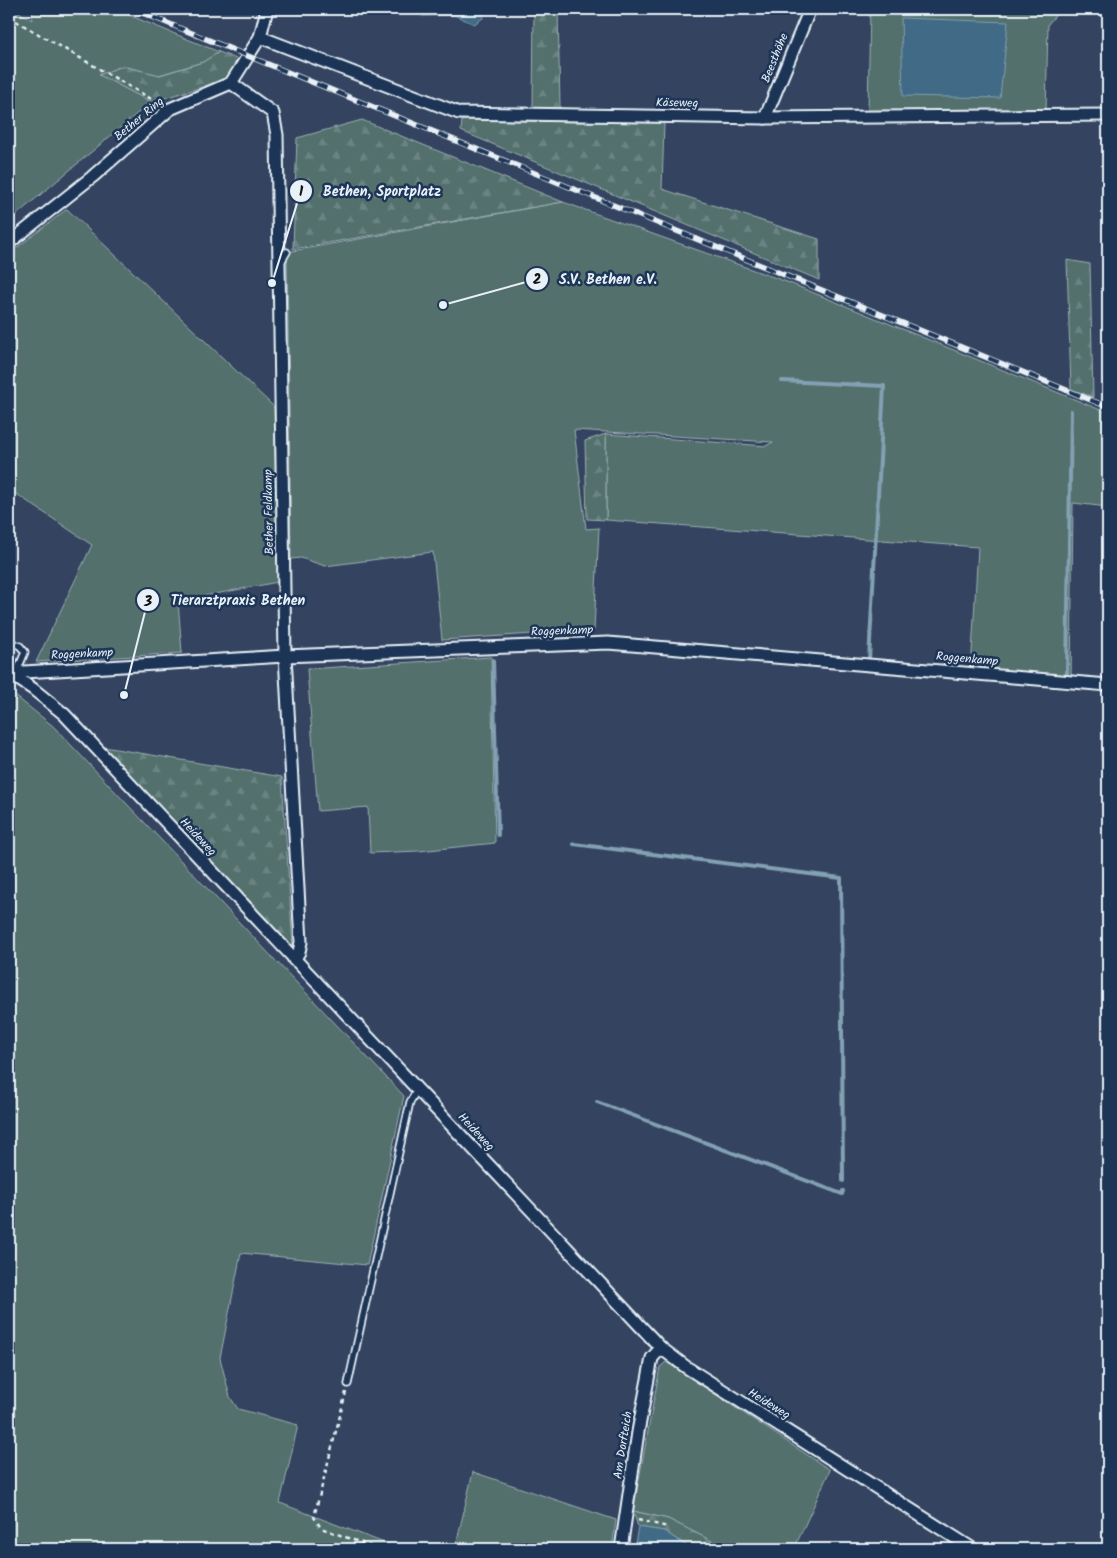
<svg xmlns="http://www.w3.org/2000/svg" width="1117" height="1558" font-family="Kalam,sans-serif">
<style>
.green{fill:#526f6d;stroke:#9db0b2}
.forest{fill:url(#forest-firs);stroke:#9db0b2}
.water{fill:#3f6b85;stroke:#83a1b3}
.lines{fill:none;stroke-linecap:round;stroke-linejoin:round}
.stream{stroke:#83a1b3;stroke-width:4}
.service-casing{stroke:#e8f1f8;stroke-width:9}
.minor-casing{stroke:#e8f1f8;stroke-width:15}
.path{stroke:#e8f1f8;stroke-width:2.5;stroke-dasharray:4 4;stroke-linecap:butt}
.service{stroke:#1d3557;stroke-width:5.5}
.minor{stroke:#1d3557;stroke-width:11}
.rail-casing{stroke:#e8f1f8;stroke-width:5.5}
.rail{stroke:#1d3557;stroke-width:4;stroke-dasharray:11;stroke-linecap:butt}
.labels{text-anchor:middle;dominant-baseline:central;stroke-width:5;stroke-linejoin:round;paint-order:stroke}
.street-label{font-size:12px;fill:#e8f1f8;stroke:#1d3557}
.leader{fill:none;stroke:#e8f1f8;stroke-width:2}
.callout-dot{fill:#e8f1f8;stroke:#1d3557;stroke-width:2}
.mark-label{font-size:15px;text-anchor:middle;font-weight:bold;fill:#111}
.callout-label{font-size:14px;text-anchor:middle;font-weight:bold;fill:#e8f1f8;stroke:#1d3557;stroke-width:5;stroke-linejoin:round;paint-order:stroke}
</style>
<defs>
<pattern id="forest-firs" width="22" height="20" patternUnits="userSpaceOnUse" patternTransform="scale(1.25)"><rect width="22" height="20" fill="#526f6d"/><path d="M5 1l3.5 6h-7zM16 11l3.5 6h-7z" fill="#6b8483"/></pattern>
</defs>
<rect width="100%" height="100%" fill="#344460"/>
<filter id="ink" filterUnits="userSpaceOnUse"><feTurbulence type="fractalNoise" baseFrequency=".02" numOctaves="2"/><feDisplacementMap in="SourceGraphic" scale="10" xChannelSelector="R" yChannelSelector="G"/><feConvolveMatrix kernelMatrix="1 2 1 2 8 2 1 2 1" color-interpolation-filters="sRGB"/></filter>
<g filter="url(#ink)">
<g class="green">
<polygon points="9,9 14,9 32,20 33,9 114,9 219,52 203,62 159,75 122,66 100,75 151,102 9,221"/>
<polygon points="870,9 1061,9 1048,24 1046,112 868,111"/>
<polygon points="563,202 787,282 1108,413 1108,507 1073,503 1071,678 971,670 978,547 606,520 606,434 766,446 773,442 574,430 586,529 599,528 594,630 442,640 433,552 325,566 301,558 291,559 287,252"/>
<polygon points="67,209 274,407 278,582 178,601 182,653 36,662 92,545 9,489 9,254"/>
<polygon points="491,657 495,843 419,851 370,853 368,807 318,811 307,669"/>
<polygon points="9,691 53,726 404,1096 367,1265 241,1253 220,1358 230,1397 238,1409 298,1425 280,1503 400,1549 9,1549"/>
<polygon points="666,1362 830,1470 794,1549 713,1549 715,1543 668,1519 633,1511 660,1367"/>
<polygon points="473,1472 616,1520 612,1549 455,1549"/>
</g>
<g class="forest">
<polygon points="534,9 558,9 560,109 533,110"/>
<polygon points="219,52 241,61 226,80 151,102 99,75 122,66 160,75 203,62"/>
<polygon points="362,120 563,202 293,249 297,138"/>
<polygon points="462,120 664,123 662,189 819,239 819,280 461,131"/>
<polygon points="1067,260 1090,264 1093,397 1071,389"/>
<polygon points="606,434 606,520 587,519 585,441"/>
<polygon points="104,747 282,777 293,947"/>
<polygon points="633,1511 668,1519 716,1543 713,1549 691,1549 664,1531 638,1527"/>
</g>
<g class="water">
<polygon points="420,9 484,9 483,18 474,24 454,15 422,16"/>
<polygon points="901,18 1008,22 1000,98 903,96"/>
<polygon points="638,1527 664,1531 691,1549 634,1549"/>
</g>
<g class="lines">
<g class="stream">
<polyline points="782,381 884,386 869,660"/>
<polyline points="493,660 498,835"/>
<polyline points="1067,673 1071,411"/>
<polyline points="574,844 841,878 843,1181"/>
<polyline points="597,1102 842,1194 843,1191"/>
</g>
<g class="service-casing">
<g id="service">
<polyline points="281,262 287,252"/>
<polyline points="9,641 20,646 25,652 15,676"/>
<polyline points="348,1384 410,1102 417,1090"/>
</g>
</g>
<g class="minor-casing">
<g id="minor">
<polyline points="260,37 459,113 765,118 1108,115"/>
<polyline points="231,83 273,113 277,135 285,656 301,942 299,952 294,960"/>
<polyline points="765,118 810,9"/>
<polyline points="9,243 92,177 170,109 231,83 260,37 267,9"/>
<polyline points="9,673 33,689 64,714 661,1348 686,1367 973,1549"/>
<polyline points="18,677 24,672 285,656 608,643 1108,685"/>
<polyline points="621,1549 638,1432 652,1358 661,1348"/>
</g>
</g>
<g class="path">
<polyline points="9,17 160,104"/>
<polyline points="346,1392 314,1517 321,1528 378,1549"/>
<polyline points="638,1520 668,1527"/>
</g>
<use href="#service" class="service"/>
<use href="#minor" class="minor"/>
<g class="rail-casing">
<polyline id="rail" points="133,9 1108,407"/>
</g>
<use href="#rail" class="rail"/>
</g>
</g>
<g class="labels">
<g class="street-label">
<text transform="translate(775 58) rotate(-68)">Beesthöhe</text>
<text transform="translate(677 103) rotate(1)">Käseweg</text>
<text transform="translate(139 119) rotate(-40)">Bether Ring</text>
<text transform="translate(269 512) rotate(-91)">Bether Feldkamp</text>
<text transform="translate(562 631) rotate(-2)">Roggenkamp</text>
<text transform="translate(82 654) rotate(-3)">Roggenkamp</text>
<text transform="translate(967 659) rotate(5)">Roggenkamp</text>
<text transform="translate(198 837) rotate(47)">Heideweg</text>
<text transform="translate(476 1132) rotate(47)">Heideweg</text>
<text transform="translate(769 1404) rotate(32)">Heideweg</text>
<text transform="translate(623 1445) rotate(-81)">Am Dorfteich</text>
</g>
</g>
<path class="leader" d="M272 283L301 191M443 305L537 279M124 695L148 600"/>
<g class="callout-dot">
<circle cx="272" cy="283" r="5"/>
<circle cx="443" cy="305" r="5"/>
<circle cx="124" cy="695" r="5"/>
<circle cx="301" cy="191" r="12"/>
<circle cx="537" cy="279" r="12"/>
<circle cx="148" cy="600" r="12"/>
</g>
<g class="mark-label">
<text x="301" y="196">1</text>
<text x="537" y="284">2</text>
<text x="148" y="606">3</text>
</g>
<g class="callout-label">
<text x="382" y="196">Bethen, Sportplatz</text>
<text x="608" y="284">S.V. Bethen e.V.</text>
<text x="238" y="605">Tierarztpraxis Bethen</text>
</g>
<rect width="1117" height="1558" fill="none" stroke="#1d3557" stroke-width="30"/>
<rect x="15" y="15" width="1087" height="1528" fill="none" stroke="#e8f1f8" stroke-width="2" filter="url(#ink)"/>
</svg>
